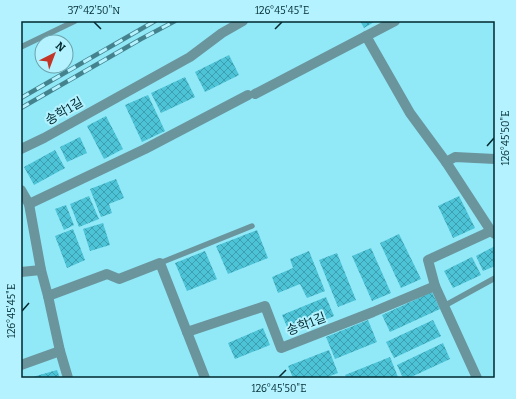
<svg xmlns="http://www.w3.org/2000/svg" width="516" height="399" font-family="Bitter,'Noto Sans KR',serif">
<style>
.building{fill:url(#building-cross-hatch)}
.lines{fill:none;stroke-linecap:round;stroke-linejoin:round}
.service{stroke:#6a959d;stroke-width:5.5}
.minor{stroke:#6a959d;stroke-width:10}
.rail-casing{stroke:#44838d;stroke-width:4.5}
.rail{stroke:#b3f2fe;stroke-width:3;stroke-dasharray:9;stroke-linecap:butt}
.ticks{fill:none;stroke:#01292f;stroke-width:1.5}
.labels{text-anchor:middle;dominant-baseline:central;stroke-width:4;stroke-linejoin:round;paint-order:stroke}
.street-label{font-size:13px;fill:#01292f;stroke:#b3f2fe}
.neatline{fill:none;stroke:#01292f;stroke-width:1.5}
.ticks-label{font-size:10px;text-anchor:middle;fill:#01292f}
</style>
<defs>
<pattern id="building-cross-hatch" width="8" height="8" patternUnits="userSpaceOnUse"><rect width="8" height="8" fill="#4cc3d6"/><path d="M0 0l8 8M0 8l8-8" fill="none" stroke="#3d9eae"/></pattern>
</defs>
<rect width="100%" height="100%" fill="#91e9f8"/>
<g class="building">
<polygon points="360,21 376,21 364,28"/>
<polygon points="229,55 239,75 205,92 195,72"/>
<polygon points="185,77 195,97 161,113 151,93"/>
<polygon points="148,95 165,131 142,142 125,105"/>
<polygon points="106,116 123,149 104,159 87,126"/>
<polygon points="80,137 87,153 67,162 60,147"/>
<polygon points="55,150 65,168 34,185 24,167"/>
<polygon points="116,179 124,198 109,204 112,213 101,217 90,189"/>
<polygon points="89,196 99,219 79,227 70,204"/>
<polygon points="459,196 475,228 453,238 438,206"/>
<polygon points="66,205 74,225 64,230 55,209"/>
<polygon points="103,223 110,245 90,251 83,229"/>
<polygon points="73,229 85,260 67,268 55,236"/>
<polygon points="257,230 268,258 228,274 216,246"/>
<polygon points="399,234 421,279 401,288 380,243"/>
<polygon points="495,246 495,266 483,271 476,256"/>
<polygon points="371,248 391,293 372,301 352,256"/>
<polygon points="205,251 217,279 187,291 175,263"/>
<polygon points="309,251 325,291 307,298 300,284 278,293 272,277 293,268 290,259"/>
<polygon points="337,253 356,300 338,307 319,260"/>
<polygon points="472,257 481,275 453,288 444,271"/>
<polygon points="432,292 440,309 390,332 382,315"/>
<polygon points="326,297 334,316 290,334 282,315"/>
<polygon points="368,320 377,342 335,359 326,337"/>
<polygon points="433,320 441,336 394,358 386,342"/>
<polygon points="263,328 270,345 235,359 228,343"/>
<polygon points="443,343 450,359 409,378 403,378 397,365"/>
<polygon points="329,350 338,373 325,378 293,378 288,366"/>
<polygon points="390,357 398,377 347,378 345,375"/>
<polygon points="57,370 60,378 29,378"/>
</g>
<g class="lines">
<g class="service">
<polyline points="21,47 75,21"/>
<polyline points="160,263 252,226"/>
<polyline points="444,306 495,278"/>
</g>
<g class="minor">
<polyline points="366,36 410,113 446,162 491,231"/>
<polyline points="255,94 395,21"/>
<polyline points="21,149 44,138 190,57 222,33 243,21"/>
<polyline points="446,162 455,157 495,159"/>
<polyline points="21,190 29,204 41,270 48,296 60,351 21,365"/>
<polyline points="29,204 145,149 248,95"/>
<polyline points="21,272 41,270"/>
<polyline points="435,286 477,378"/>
<polyline points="48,296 107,274 119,279 160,263 205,378"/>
<polyline points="187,332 265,306 281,348 373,312 435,286 428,260 491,231 495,234"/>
<polyline points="60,351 68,378"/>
</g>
<g class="rail-casing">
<g id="rail">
<polyline points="21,98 155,21"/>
<polyline points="21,108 141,39 175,21"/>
</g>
</g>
<use href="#rail" class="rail"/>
</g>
<path class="ticks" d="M 94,22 L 101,29M 275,29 L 282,22M 487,146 L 494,138M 22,311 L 29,303M 279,377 L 286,370"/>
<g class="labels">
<g class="street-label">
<text transform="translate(64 111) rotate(-30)">송학1길</text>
<text transform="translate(306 324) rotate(-21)">송학1길</text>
</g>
</g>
<rect width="516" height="399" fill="none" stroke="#b3f2fe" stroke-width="44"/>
<g transform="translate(54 54) rotate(42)"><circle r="19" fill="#b3f2fe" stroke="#6ca2ab"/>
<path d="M0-3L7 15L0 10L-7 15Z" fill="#c23527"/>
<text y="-6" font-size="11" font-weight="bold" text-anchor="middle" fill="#01292f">N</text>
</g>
<rect x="22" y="22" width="472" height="355" class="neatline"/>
<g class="ticks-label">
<text x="94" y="14">37°42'50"N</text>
<text x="282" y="14">126°45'45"E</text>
<text transform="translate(505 138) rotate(-90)" y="4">126°45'50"E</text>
<text transform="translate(11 311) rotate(-90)" y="4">126°45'45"E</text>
<text x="279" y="392">126°45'50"E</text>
</g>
</svg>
